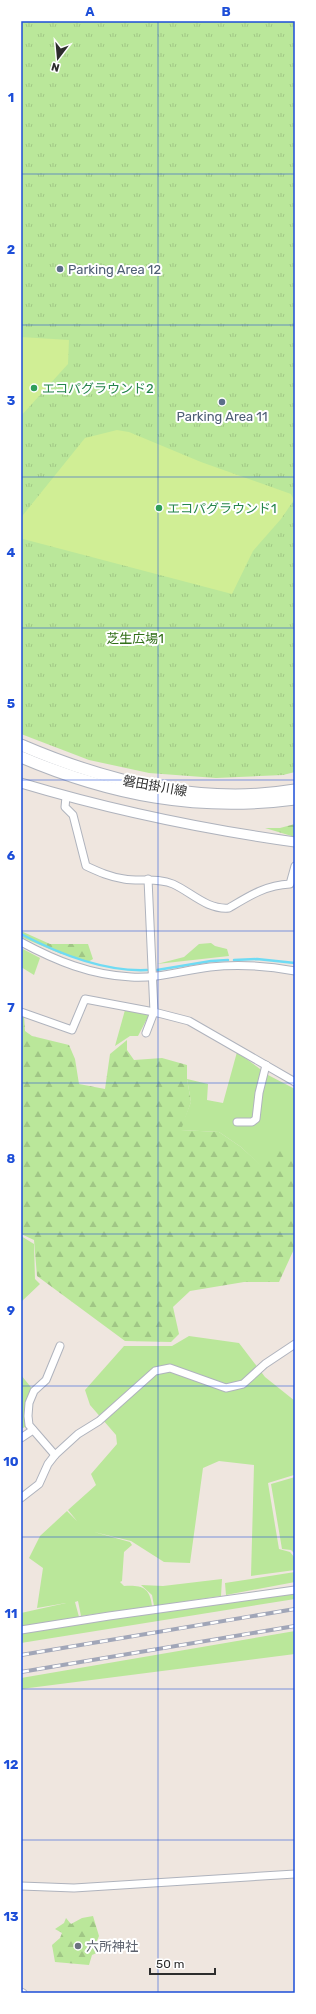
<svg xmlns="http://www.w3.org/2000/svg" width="316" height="2014" font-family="Rubik,'Noto Sans JP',sans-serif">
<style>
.grass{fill:#bae79a}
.forest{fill:url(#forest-firs)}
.park{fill:url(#park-tufts)}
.pitch{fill:#d0ee95}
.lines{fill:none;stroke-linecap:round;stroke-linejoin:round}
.stream{stroke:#6fdbf4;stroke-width:2.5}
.minor-casing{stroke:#afb3bd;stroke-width:9}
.tertiary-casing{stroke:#afb3bd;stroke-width:11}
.secondary-casing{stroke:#afb3bd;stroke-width:13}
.minor{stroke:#fff;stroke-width:7}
.tertiary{stroke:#fff;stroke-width:9}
.secondary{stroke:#fff;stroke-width:11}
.rail-casing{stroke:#a1a6b8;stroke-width:4}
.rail{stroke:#fff;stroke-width:2.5;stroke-dasharray:8;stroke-linecap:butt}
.grid{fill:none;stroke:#1d4ed8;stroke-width:1;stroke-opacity:0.55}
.service-dot{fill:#5c6f8a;stroke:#fff;stroke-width:1.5}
.leisure-dot{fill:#2e9e5b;stroke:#fff;stroke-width:1.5}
.worship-dot{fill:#6b7280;stroke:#fff;stroke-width:1.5}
.labels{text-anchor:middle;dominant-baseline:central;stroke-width:4;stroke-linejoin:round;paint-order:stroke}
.service-label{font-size:13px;fill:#4e5e75;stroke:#fff;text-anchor:start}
.leisure-label{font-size:13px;fill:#27864d;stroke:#fff;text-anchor:start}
.park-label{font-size:13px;fill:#316f18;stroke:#fff}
.street-label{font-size:13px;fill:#2d2d2d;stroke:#fff}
.worship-label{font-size:13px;fill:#5b616d;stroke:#fff;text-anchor:start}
.neatline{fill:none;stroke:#1d4ed8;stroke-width:1.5}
.grid-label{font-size:13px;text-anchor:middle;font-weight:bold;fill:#1d4ed8}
</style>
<defs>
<pattern id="forest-firs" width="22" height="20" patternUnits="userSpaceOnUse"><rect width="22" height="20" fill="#bae79a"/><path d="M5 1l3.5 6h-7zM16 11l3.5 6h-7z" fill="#a0c685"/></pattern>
<pattern id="park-tufts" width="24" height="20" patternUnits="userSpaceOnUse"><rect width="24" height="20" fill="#bae79a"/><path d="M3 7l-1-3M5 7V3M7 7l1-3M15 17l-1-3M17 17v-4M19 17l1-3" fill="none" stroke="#a0c685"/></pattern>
</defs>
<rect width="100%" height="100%" fill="#efe6df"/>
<g class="grass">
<polygon points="211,943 215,946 227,949 229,956 157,964 184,957 199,944"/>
<polygon points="21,948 40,958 34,975 21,967"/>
<polygon points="125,1010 149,1015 138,1036 130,1036 115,1046"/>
<polygon points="237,1052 268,1075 295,1089 295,1154 263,1168 241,1147 219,1132 180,1130 191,1102 187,1079 208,1084 207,1100 223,1103"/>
<polygon points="21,1236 34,1244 35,1279 40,1284 21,1302"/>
<path d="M 189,1336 L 239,1343 L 265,1377 L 295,1401 L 295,1472 L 294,1475 L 268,1483 L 279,1549 L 290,1552 L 295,1558 L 295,1570 L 251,1576 L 254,1465 L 219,1461 L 203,1468 L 190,1563 L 164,1562 L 131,1541 L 94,1532 L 130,1542 L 132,1545 L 124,1552 L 122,1581 L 120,1582 L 124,1586 C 141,1585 150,1587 152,1606 L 81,1616 L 78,1601 L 75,1602 L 79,1617 L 21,1627 L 21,1613 L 66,1603 L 37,1608 L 43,1568 L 29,1558 L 40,1536 L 67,1511 L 77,1521 L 68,1510 L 96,1485 L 91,1474 L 117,1444 L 116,1435 L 90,1405 L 85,1390 L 124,1346 L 172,1346 Z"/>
<polygon points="21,1375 34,1391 29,1425 21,1429"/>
<polygon points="295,1477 295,1554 291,1550 282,1549 271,1484"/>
<polygon points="295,1572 295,1582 226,1595 225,1583"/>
<polygon points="222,1579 221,1596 154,1606 152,1595 141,1585 163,1586"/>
<polygon points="295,1592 295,1599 21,1643 21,1632"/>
<polygon points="295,1631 295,1654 21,1689 21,1678"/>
</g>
<g class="forest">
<polygon points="295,824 295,837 265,828 280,828"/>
<polygon points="21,931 50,944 88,944 93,959 88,962 59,953 21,937"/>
<polygon points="21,1014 24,1015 25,1031 32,1036 69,1045 75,1059 79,1084 105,1089 110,1054 127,1040 127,1050 134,1060 162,1058 187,1065 187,1079 191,1102 181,1130 219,1132 241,1147 263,1167 275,1149 295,1154 295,1247 279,1282 244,1282 190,1291 173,1307 179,1334 171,1342 125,1341 37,1276 34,1240 21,1234"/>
<polygon points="93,1916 99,1936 96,1943 99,1952 92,1955 89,1965 55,1962 52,1945 60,1938 62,1933 55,1929 64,1923 66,1918 71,1924 82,1918"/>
</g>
<polygon class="park" points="21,21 295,21 295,772 283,775 216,778 149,773 89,760 21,734"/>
<g class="pitch">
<polygon points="21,337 69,340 68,364 21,416"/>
<polygon points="117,430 129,432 201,462 291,494 294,500 281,519 253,551 232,594 23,539 21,519 23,515 85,438"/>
</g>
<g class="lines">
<g class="stream">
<path d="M 21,934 C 59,954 103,972 147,970"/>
<polyline points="234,960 257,959 295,963"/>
<polyline points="157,970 211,961 228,960"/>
</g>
<g class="minor-casing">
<g id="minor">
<path d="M 66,797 L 65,807 L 73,815 L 86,866 C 99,872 110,877 124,879 C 140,882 157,877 173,884 C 191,892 207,910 229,908 C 249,896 266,885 290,884 L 295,866"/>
<polyline points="148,879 154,1012 189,1021 295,1082"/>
<path d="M 21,942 C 56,961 91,975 131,977 C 157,979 184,970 210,967 C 237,964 268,966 295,971"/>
<polyline points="21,1012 72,1030 85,999 154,1012 146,1033"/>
<polyline points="237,1122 252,1122 256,1119 259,1093 266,1065"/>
<polyline points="21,1438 33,1430"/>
<polyline points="55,1455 29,1425 28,1416 29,1403 34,1391 46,1380 60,1346"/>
<polyline points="21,1498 39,1484 48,1464 55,1455 78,1434 99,1421 155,1371 170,1368 226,1388 243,1384 265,1364 295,1344"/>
<polyline points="21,1630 109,1616 295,1590"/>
<polyline points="21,1886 74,1888 295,1874"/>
<polyline points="21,1992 23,1993"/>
</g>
</g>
<g class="tertiary-casing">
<path id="tertiary" d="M 21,783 C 111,810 202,829 295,842"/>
</g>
<g class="secondary-casing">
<g id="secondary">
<path d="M 21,745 C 107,782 201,806 295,790"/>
<path d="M 21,757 C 110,795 198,812 295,799"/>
</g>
</g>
<use href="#minor" class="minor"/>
<use href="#tertiary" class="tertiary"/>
<use href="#secondary" class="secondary"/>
<g class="rail-casing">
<g id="rail">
<polyline points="21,1655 295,1609"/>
<polyline points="21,1672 295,1626"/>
</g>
</g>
<use href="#rail" class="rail"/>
</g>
<path class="grid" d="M 158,21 L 158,1993M 21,174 L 295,174M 21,325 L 295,325M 21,477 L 295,477M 21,628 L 295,628M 21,780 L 295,780M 21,931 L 295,931M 21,1083 L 295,1083M 21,1234 L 295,1234M 21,1386 L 295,1386M 21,1537 L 295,1537M 21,1689 L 295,1689M 21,1840 L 295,1840"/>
<g class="service-dot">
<circle cx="60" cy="269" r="4"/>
<circle cx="222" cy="402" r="4"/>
</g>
<g class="leisure-dot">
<circle cx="34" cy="388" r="4"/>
<circle cx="159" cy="508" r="4"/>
</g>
<circle class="worship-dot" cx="78" cy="1946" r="4"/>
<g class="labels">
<g class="service-label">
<text x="68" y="269">Parking Area 12</text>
<text x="222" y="416" text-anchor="middle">Parking Area 11</text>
</g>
<g class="leisure-label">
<text x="42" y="388">エコパグラウンド2</text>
<text x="167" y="508">エコパグラウンド1</text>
</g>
<g class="park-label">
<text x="135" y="638">芝生広場1</text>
</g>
<g class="street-label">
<text transform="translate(155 786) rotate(10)">磐田掛川線</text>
</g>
<g class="worship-label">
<text x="86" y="1946">六所神社</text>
</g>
</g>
<rect width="316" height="2014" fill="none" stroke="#ffffff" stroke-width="44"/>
<g transform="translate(58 58) rotate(196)" stroke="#ffffff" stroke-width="3" paint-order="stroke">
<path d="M0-3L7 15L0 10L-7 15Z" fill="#2d2d2d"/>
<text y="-6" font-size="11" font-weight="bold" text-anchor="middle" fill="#2d2d2d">N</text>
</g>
<path d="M150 1968v6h65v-6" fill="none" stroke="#2d2d2d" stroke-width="2"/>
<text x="156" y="1968" font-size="12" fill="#2d2d2d" stroke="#ffffff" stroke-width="3" paint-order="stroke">50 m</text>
<rect x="22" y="22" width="272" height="1970" class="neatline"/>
<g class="grid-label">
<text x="90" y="16">A</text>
<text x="226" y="16">B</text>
<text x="11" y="102">1</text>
<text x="11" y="254">2</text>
<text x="11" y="405">3</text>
<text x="11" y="557">4</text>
<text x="11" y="708">5</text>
<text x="11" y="860">6</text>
<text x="11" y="1012">7</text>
<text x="11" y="1163">8</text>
<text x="11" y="1315">9</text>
<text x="11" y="1466">10</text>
<text x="11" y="1618">11</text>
<text x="11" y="1769">12</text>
<text x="11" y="1921">13</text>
</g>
</svg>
